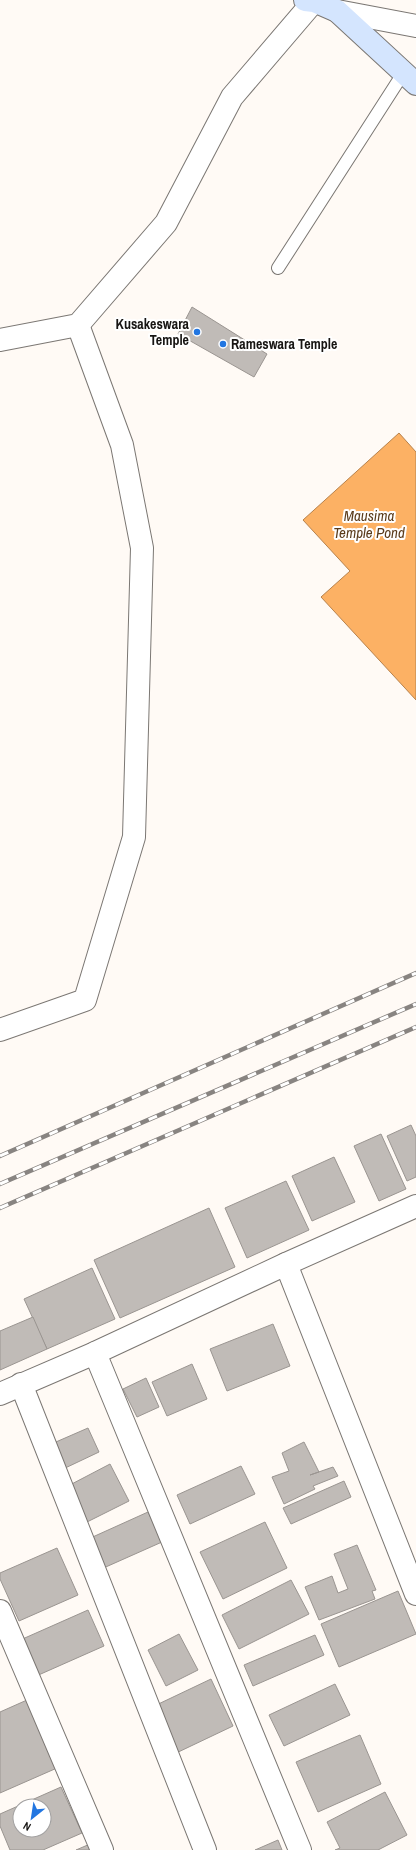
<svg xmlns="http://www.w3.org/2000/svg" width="416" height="1850" font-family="'Archivo Narrow',sans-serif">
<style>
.water{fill:#fcb164;stroke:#b7824c}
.building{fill:#c0bbb7;stroke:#9a9591;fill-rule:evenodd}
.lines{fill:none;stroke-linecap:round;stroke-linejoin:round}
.service-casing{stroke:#7b7773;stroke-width:14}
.minor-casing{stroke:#7b7773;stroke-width:24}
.tertiary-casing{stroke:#7b7773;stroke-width:24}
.secondary-casing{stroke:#7b7773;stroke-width:24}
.service{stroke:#fff;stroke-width:12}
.minor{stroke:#fff;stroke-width:22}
.tertiary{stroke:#fff;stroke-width:22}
.secondary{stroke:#d4e5fe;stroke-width:22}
.rail-casing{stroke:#888481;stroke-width:4.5}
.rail{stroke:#fff;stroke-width:3;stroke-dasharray:9;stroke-linecap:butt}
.poi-dot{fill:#2276e1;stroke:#fff;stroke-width:1.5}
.labels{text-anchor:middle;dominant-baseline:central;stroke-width:4;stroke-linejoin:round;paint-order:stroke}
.poi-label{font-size:14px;font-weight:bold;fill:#171513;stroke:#fff;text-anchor:end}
.water-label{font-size:15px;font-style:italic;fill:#5a3b1b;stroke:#fff}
</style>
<rect width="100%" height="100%" fill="#fffaf5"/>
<polygon class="water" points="399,433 416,452 416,700 321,597 350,571 303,520"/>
<g class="building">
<polygon points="192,307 267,354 254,377 178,334"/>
<polygon points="411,1125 416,1136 416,1177 407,1181 387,1136"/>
<polygon points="381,1134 406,1189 379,1201 354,1146"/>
<polygon points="334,1157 355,1202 312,1221 292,1176"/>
<polygon points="286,1181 309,1230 247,1258 225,1208"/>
<polygon points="209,1208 235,1267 120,1318 94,1260"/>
<polygon points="92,1268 115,1319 47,1349 24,1299"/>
<polygon points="33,1317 47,1349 0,1370 0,1331"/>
<polygon points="273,1324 290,1366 227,1391 210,1349"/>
<polygon points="192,1364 207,1399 167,1416 152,1382"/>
<polygon points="146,1378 159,1407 137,1417 123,1389"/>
<polygon points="88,1428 99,1452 61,1470 49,1445"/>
<polygon points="304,1442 319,1472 310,1475 333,1467 338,1476 313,1486 315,1489 284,1504 272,1477 289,1471 282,1453"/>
<polygon points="110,1464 129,1501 85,1523 66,1487"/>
<polygon points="241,1466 255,1494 190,1524 177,1495"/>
<polygon points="344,1481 351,1497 291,1524 283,1508"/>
<polygon points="148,1512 162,1542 99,1570 86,1540"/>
<polygon points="265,1522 287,1568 223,1599 200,1552"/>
<polygon points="357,1545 376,1590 372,1591 375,1599 319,1620 305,1587 332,1576 338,1593 348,1589 334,1554"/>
<polygon points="57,1548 78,1595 19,1621 0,1579 0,1573"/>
<polygon points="291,1580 309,1614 239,1649 222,1615"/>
<polygon points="398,1591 416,1634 339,1667 321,1624"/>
<polygon points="88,1610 104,1646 34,1677 18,1641"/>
<polygon points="179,1634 198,1670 166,1686 148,1650"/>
<polygon points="315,1635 324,1655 253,1686 244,1665"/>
<polygon points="211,1679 233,1726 172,1755 150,1708"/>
<polygon points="335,1684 350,1715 284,1746 269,1715"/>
<polygon points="27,1700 57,1768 0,1793 0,1712"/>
<polygon points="360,1735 381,1784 318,1812 296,1762"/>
<path d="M 61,1787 L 82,1833 L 43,1850 L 10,1850 L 0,1826 L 0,1814 ZM 20,1806 L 44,1806 L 44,1830 L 20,1830 Z"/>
<polygon points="385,1792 407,1835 378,1850 335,1850 340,1848 327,1822"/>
<polygon points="278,1840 282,1850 255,1850"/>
<polygon points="90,1844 93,1850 76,1850"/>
</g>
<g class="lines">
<g class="service-casing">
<polyline id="service" points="278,268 404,72"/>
</g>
<g class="minor-casing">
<g id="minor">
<polyline points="0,1030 85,1000 134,837 142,548 122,445 78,325"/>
<polyline points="286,1264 416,1594"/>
<polyline points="95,1353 300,1850"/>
<polyline points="21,1384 205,1850"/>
<polyline points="0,1394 95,1353 286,1264 416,1206"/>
<polyline points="0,1611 102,1850"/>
</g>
</g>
<g class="tertiary-casing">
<g id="tertiary">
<polyline points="337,11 416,26"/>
<polyline points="0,340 78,325 166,223 232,97 314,1"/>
</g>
</g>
<g class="secondary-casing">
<polyline id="secondary" points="305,0 314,1 337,11 416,84"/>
</g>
<use href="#service" class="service"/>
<use href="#minor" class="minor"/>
<use href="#tertiary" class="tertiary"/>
<use href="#secondary" class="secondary"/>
<g class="rail-casing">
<g id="rail">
<polyline points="0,1156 416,973"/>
<polyline points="0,1184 416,1004"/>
<polyline points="0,1208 416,1027"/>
</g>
</g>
<use href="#rail" class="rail"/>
</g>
<g class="poi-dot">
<circle cx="197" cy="332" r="4"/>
<circle cx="223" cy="344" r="4"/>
</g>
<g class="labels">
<g class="poi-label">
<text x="189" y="324">Kusakeswara<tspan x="189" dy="16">Temple</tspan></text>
<text x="231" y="344" text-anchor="start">Rameswara Temple</text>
</g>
<g class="water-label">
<text x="369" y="515">Mausima<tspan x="369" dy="17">Temple Pond</tspan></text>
</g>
</g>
<g transform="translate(32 1818) rotate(210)"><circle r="19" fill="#ffffff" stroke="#a2a1a1"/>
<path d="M0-3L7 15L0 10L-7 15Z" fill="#2276e1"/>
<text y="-6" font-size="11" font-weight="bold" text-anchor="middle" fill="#171513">N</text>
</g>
</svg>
